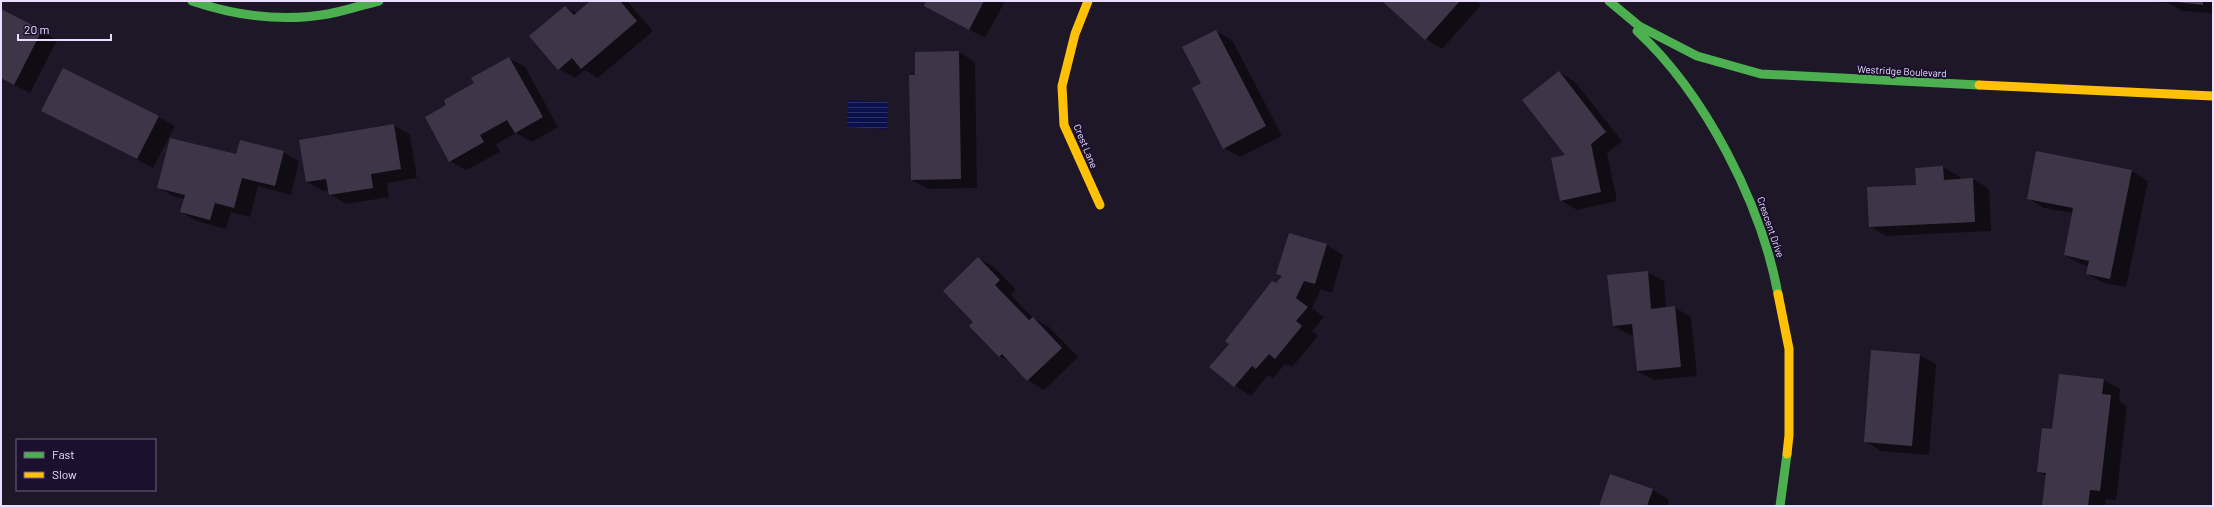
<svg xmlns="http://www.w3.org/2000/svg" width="2214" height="507" font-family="Barlow,sans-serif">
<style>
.water{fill:url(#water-rules)}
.shadow{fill:#0007}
.building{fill:#3e3648}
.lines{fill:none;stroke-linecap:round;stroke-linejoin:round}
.fast{stroke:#4caf50;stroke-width:9}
.slow{stroke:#ffc107;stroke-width:9}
.labels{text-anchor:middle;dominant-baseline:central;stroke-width:4;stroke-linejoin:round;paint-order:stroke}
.street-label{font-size:10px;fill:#eaddff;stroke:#1d102e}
</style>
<defs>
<pattern id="water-rules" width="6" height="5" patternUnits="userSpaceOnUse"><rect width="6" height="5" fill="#0a104b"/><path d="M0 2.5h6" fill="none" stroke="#2e3266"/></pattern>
</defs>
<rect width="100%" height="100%" fill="#1e1727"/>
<polygon class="water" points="848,100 888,102 887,129 847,127"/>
<g class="shadow">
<polygon points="591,1 627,1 653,31 598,78 585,70 575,78 559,69 565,7 577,13"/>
<polygon points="928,1 1005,1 985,38 925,6"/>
<polygon points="1383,1 1476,1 1481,5 1442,49 1426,39"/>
<polygon points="2140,1 2213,1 2213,13 2182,11 2168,3"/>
<polygon points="1,10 57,40 30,93 1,78"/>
<polygon points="1215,31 1232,40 1282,136 1240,157 1224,148 1202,84"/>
<polygon points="959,52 975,62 977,188 928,189 912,180 916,76"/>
<polygon points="509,58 525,67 558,127 532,142 516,133 496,144 500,152 466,170 450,161 448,106"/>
<polygon points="1559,72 1575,82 1622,141 1607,153 1617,201 1577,210 1561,200 1566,156"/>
<polygon points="43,111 159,117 175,126 153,168"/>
<polygon points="394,125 410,135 417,178 387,183 389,197 346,204 330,194 329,190 323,191 307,182"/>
<polygon points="283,152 299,161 291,195 258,186 250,217 231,212 226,229 197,221 181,212 185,199 175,197 159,188 237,156"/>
<polygon points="1943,167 1960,177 1960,180 1973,179 1989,189 1991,231 1886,236 1870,226 1917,186 1916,168"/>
<polygon points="2131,171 2148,181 2126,287 2104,283 2087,274 2089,266 2081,264 2065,255 2073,213 2044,208 2028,198"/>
<polygon points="1290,234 1327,245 1343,255 1332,293 1321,289 1312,308 1324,317 1312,331 1318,336 1292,367 1285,364 1273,378 1268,375 1251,396 1235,386 1210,367 1283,277 1277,274"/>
<polygon points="978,258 994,267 1016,290 1011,295 1033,318 1049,327 1078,357 1044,390 1028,380 1012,363 999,356 974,322"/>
<polygon points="1647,272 1664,281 1666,308 1674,307 1691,317 1697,376 1654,380 1637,371 1634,335 1630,335 1614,326"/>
<polygon points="1919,355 1936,364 1929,455 1881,451 1865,441"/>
<polygon points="2104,380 2120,389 2119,401 2127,406 2116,500 2106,499 2105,506 2043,506 2047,476 2038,471 2053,430"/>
<polygon points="1611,476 1653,490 1669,500 1667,506 1600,506"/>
</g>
<g class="building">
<polygon points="590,1 620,1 637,21 581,69 572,58 558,70 529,36 565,6 574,15"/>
<polygon points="926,1 984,1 969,30 924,6"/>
<polygon points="1382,1 1460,1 1425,40"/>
<polygon points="2168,1 2203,1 2203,5"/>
<polygon points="1,9 42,30 14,85 1,78"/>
<polygon points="1216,30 1266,126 1223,149 1192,88 1201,83 1182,47"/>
<polygon points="959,51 961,179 911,180 909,75 915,75 915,52"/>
<polygon points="509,57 543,117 515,133 507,120 480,135 484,142 449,162 425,117 446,105 444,100 474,83 471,78"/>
<polygon points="63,68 159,116 137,159 41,111"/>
<polygon points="1559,71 1606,132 1591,144 1601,192 1560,201 1551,158 1565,155 1522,100"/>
<polygon points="394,124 401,169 371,174 373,188 329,195 326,179 306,182 299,140"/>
<polygon points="170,138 236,154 240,140 284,151 275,186 242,178 234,208 215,203 210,220 180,212 185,195 157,188"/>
<polygon points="2036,151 2132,170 2110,279 2086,274 2089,261 2064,255 2073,208 2027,199"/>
<polygon points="1943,166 1944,180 1973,178 1975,222 1869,227 1867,187 1916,185 1915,168"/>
<polygon points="1289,233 1327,244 1315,284 1304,281 1296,298 1308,307 1296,321 1302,326 1275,359 1269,354 1256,369 1252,366 1234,387 1209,367 1229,344 1225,341 1272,281 1276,283 1282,276 1276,274"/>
<polygon points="978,257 1000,280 995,285 1029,320 1033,317 1062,348 1027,381 1002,354 999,357 969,326 973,322 943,291"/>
<polygon points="1648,271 1651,309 1675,306 1681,367 1637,371 1632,324 1613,326 1607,275"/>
<polygon points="1871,350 1920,354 1912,446 1864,442"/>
<polygon points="2059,374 2104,379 2102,394 2111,395 2100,491 2090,490 2088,506 2042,506 2046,473 2037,472 2042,428 2052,429"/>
<polygon points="1610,474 1653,489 1647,506 1599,506"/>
</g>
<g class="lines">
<g class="fast">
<path d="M 192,1 C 236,16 282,22 328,14 C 345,11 362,5 379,1"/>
<polyline points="1609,1 1639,26 1697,56 1761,74 1979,85"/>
<path d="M 1637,31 C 1705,94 1761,203 1778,294"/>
<polyline points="1780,506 1787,454"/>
</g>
<g class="slow">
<polyline points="1088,1 1075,34 1062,86 1064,125 1100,205"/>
<polyline points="1979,85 2213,96"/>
<polyline points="1778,294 1789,349 1789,435 1787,454"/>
</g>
</g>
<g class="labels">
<g class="street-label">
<text transform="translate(1902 71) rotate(3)">Westridge Boulevard</text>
<text transform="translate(1086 146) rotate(67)">Crest Lane</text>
<text transform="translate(1771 227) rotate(71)">Crescent Drive</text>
</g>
</g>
<rect width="2214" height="507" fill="none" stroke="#eaddff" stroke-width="4"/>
<rect x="16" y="439" width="140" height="52" fill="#1d102e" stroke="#6f6282"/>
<rect x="24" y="452" width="20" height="6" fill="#4caf50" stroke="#6f6282"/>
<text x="52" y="459" font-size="12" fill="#eaddff">Fast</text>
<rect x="24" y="472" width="20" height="6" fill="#ffc107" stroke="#6f6282"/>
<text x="52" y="479" font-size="12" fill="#eaddff">Slow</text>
<path d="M18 34v6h93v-6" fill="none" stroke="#eaddff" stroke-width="2"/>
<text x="24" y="34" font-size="12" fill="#eaddff" stroke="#1d102e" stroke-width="3" paint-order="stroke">20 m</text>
</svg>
